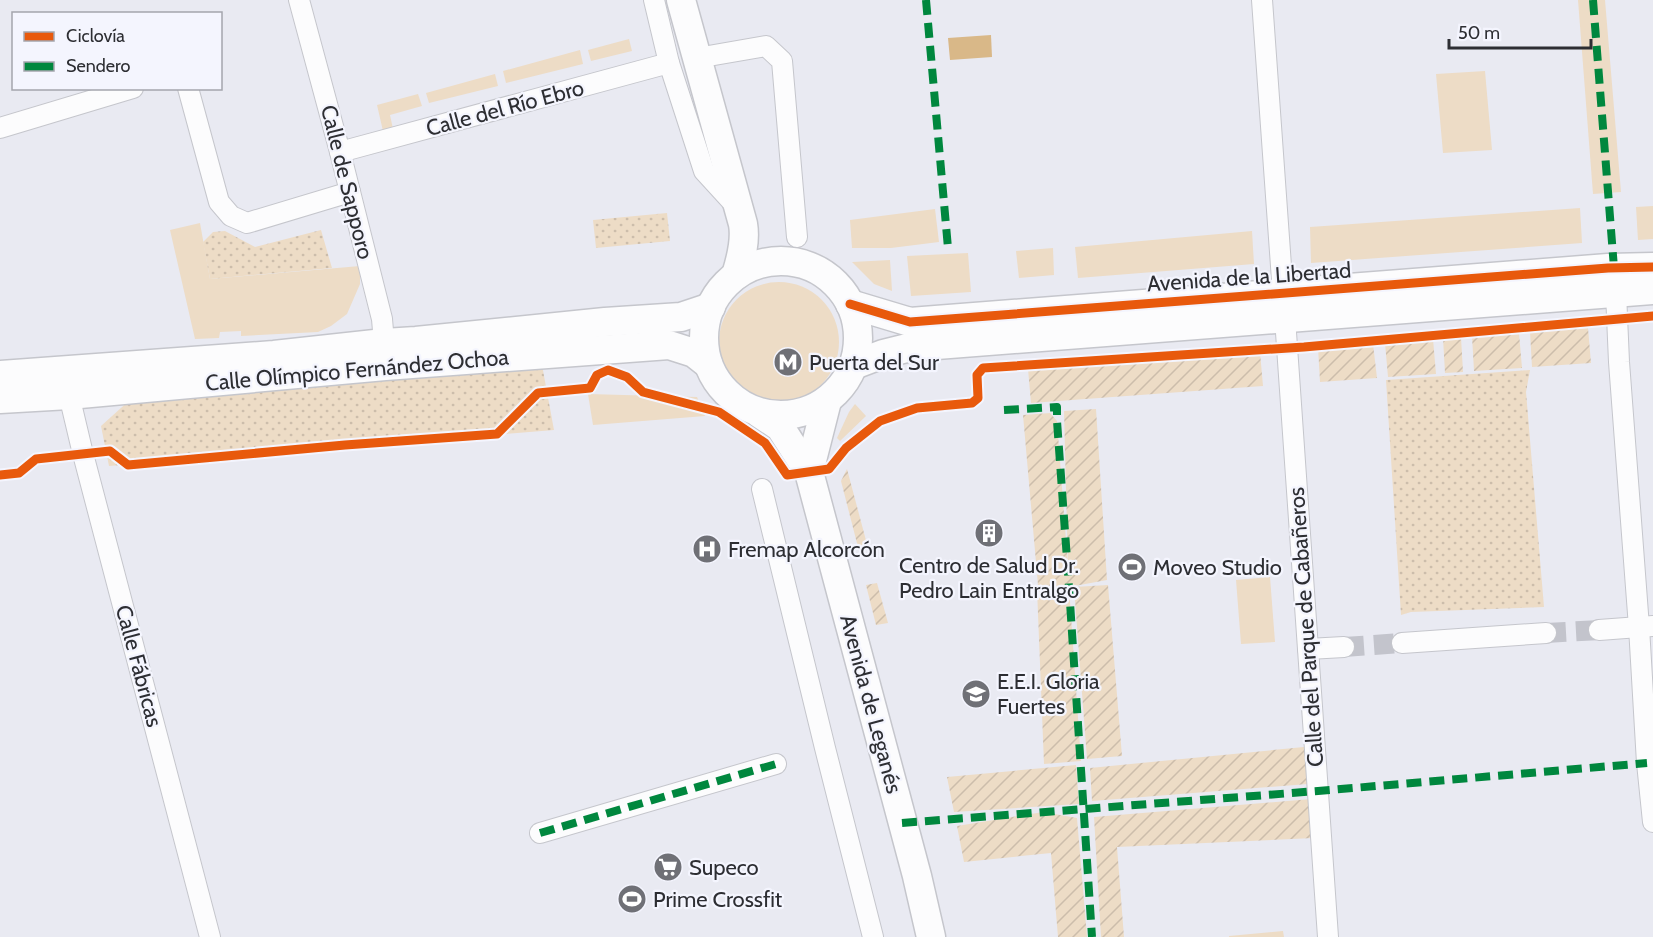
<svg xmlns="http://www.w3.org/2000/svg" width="1653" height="937" font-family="Cabin,sans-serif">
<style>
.grass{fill:#eddcc6}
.park{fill:url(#park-dots)}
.garden{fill:url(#garden-furrows)}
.water{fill:#d9b888}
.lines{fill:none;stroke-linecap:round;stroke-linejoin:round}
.street-tunnel{stroke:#c3c4cc;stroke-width:20;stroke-dasharray:20 10;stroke-linecap:butt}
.street-casing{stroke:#c5c6cc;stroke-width:22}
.secondary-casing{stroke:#c5c6cc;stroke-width:31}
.street{stroke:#fcfcfd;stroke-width:20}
.secondary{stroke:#fcfcfd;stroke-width:28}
.quiet{stroke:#00873e;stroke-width:8;stroke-dasharray:15 8;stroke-linecap:butt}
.cycleway-casing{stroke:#f4f5fe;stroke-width:13}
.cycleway{stroke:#e8590c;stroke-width:9}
.labels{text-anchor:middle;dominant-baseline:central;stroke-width:4.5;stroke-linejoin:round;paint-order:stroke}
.street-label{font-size:22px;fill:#2d2e33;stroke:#f4f5fe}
.poi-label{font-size:22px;fill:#2d2e33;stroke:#f4f5fe;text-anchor:start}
</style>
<defs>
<pattern id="park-dots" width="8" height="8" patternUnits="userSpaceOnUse" patternTransform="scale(1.5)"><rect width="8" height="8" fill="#eddcc6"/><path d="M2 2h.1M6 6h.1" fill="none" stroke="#ccbdab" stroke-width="1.8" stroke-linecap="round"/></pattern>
<pattern id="garden-furrows" width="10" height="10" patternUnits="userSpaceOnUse" patternTransform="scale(1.5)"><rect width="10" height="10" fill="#eddcc6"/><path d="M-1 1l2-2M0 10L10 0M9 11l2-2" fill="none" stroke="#ccbdab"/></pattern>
</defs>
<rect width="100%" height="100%" fill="#e9eaf2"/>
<g class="grass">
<polygon points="1578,0 1605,0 1621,192 1593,194"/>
<polygon points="629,39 632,51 591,61 588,50"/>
<polygon points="580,50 583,64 506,83 503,71"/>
<polygon points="1485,71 1492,150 1443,153 1436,74"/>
<polygon points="495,74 498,86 429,103 426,93"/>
<polygon points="418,94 422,106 390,115 393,129 383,131 377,105"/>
<polygon points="1653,206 1653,239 1638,240 1636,207"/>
<polygon points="1580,208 1582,243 1311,263 1310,227"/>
<polygon points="935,209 939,242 891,248 852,248 850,220"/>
<polygon points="200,223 210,279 360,266 360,284 347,314 331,326 318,332 241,336 241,331 220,332 219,338 195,339 170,230"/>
<polygon points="1252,231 1254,264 1078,278 1075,247"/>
<polygon points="1053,248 1054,275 1019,278 1016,251"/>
<polygon points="968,253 971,292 911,296 907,256"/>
<polygon points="890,260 892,291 874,284 852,262"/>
<circle cx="779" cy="342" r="60"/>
<polygon points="588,394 697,397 705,416 593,425"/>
<polygon points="855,404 866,416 840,441 837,438 849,412"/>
<polygon points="1270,577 1275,642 1241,644 1236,580"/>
<polygon points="1283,931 1284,937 1229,937 1229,936"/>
</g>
<g class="park">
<polygon points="667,213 670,241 596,248 593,220"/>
<polygon points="321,230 332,268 210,279 203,242 213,232 225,231 255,247"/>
<polygon points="542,365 554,430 109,466 101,426 132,398"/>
<polygon points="1530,370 1526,392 1544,607 1411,612 1401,615 1386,380"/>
</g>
<g class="garden">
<polygon points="1588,328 1591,363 1532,367 1530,332"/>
<polygon points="1519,333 1522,368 1474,371 1472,336"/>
<polygon points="1461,337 1463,372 1445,373 1443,338"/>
<polygon points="1433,339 1436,374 1388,377 1385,343"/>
<polygon points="1373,344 1377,378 1320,382 1318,347"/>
<polygon points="1260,352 1263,386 1031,403 1028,369"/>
<polygon points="1096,409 1107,580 1069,587 1081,761 1044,764 1037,589 1062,587 1038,585 1023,415 1050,413 1057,421 1068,567 1064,411"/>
<polygon points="847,469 868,548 859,551 841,481"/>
<polygon points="877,583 888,623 876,625 866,585"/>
<polygon points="1108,585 1122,756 1087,759 1074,587"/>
<polygon points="1304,747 1308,784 1092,801 1090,768"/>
<polygon points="1076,765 1079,804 954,812 947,777"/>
<polygon points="1311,799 1314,838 1117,847 1124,937 1101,937 1094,817"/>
<polygon points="1043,812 1077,818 1087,937 1058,937 1051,853 964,862 957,826"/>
</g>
<polygon class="water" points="991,35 992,57 950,60 948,38"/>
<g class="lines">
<g class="street-tunnel">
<polyline points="1546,633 1599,630"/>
<polyline points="1344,647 1402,643"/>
</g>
<g class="street-casing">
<g id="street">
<polyline points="299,0 340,152 382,319 385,354"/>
<polyline points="654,0 669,63 704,171 736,206"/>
<polyline points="1262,0 1283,294"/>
<polyline points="697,58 766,46 782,61 797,237"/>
<polyline points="188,88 219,202 231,216 247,223 350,192"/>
<polyline points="0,128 133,88"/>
<polyline points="340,152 669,63"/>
<polyline points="1616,293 1619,362 1639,627 1647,763 1653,822"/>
<polyline points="1285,318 1328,937"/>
<polyline points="69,395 83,454 210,937"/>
<polyline points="762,489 825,748 873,937"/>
<polyline points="1599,630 1653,626"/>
<polyline points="1402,643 1546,633"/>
<polyline points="1308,649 1344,647"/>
<polyline points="540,833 776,764"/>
</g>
</g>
<g class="secondary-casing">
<g id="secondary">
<path d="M 681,0 L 743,224 C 746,241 741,259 736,275"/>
<circle cx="781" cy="338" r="77"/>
<polyline points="850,304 910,322 1608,268 1653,267"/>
<polyline points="854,365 883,354 911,347 1653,290"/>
<polyline points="0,375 274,355 384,343 416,341 605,322 681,317 711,307"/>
<polyline points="0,399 69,395 385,366 669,345 694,353 708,364"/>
<polyline points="759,413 780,427 809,472 917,876 931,937"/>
<polyline points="809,472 827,401"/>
</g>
</g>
<use href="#street" class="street"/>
<use href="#secondary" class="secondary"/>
<g class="quiet">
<polyline points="926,0 948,248"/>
<polyline points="1593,0 1614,268"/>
<polyline points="1004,410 1057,407 1057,421 1069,587 1092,937"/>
<polyline points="902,823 1318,791 1647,763"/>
<polyline points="540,833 776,764"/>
</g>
<g class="cycleway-casing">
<g id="cycleway">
<polyline points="850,304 910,322 1608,268 1653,267"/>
<polyline points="0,475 19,473 36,459 110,451 128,465 345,445 497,434 538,393 590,388 597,375 608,370 627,377 643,392 719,412 765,443 787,475 829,469 846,448 880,421 917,408 972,403 978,398 977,375 983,368 1304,347 1653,316"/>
</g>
</g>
<use href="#cycleway" class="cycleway"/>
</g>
<defs>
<g id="metro-disc" transform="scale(1.5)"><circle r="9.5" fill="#6f7076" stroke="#f4f5fe"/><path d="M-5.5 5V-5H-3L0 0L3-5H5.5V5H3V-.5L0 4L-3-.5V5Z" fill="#fff"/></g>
<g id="building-disc" transform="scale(1.5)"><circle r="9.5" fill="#6f7076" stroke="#f4f5fe"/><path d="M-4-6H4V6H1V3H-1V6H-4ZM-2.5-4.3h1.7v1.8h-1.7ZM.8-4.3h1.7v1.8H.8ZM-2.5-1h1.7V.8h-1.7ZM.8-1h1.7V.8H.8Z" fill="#fff"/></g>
<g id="hospital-disc" transform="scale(1.5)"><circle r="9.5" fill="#6f7076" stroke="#f4f5fe"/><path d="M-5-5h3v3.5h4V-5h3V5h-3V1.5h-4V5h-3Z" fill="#fff"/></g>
<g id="stadium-disc" transform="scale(1.5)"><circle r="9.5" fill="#6f7076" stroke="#f4f5fe"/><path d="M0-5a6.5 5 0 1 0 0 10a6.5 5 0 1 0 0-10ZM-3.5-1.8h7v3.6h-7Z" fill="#fff"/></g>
<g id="school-disc" transform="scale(1.5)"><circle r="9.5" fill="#6f7076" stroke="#f4f5fe"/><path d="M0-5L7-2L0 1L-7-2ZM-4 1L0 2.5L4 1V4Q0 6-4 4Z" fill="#fff"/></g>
<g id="supermarket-disc" transform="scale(1.5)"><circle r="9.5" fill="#6f7076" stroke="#f4f5fe"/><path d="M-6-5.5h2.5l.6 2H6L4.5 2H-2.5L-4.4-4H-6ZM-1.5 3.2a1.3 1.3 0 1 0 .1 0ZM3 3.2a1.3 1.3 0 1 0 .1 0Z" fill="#fff"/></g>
</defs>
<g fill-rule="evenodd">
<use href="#metro-disc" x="788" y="362"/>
<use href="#building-disc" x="989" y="533"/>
<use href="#hospital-disc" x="707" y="549"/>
<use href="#stadium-disc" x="1132" y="567"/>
<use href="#school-disc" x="976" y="694"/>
<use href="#supermarket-disc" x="668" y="867"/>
<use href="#stadium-disc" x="632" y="899"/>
</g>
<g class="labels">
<g class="street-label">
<text transform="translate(505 108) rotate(-15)">Calle del Río Ebro</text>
<text transform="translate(347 182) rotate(76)">Calle de Sapporo</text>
<text transform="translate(1249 277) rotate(-4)">Avenida de la Libertad</text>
<text transform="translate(357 370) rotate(-5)">Calle Olímpico Fernández Ochoa</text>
<text transform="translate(1306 627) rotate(-94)">Calle del Parque de Cabañeros</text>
<text transform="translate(139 666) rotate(75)">Calle Fábricas</text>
<text transform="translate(871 704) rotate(75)">Avenida de Leganés</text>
</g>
<g class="poi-label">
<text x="809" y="362">Puerta del Sur</text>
<text x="728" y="549">Fremap Alcorcón</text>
<text x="989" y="565" text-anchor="middle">Centro de Salud Dr.<tspan x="989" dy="25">Pedro Lain Entralgo</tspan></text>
<text x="1153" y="567">Moveo Studio</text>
<text x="997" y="681">E.E.I. Gloria<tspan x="997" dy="25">Fuertes</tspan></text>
<text x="689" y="867">Supeco</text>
<text x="653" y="899">Prime Crossfit</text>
</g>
</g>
<rect x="12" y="12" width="210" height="78" fill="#f4f5fe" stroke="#a4a5ad" stroke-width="1.5"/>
<rect x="24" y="32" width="30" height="9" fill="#e8590c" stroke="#a4a5ad" stroke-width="1.5"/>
<text x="66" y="42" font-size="18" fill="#2d2e33">Ciclovía</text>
<rect x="24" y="62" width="30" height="9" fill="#00873e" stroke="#a4a5ad" stroke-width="1.5"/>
<text x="66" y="72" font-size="18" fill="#2d2e33">Sendero</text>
<path d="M1449 39v9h142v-9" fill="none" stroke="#2d2e33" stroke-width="3"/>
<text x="1458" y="39" font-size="18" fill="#2d2e33" stroke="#f4f5fe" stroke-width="4.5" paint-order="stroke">50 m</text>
</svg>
